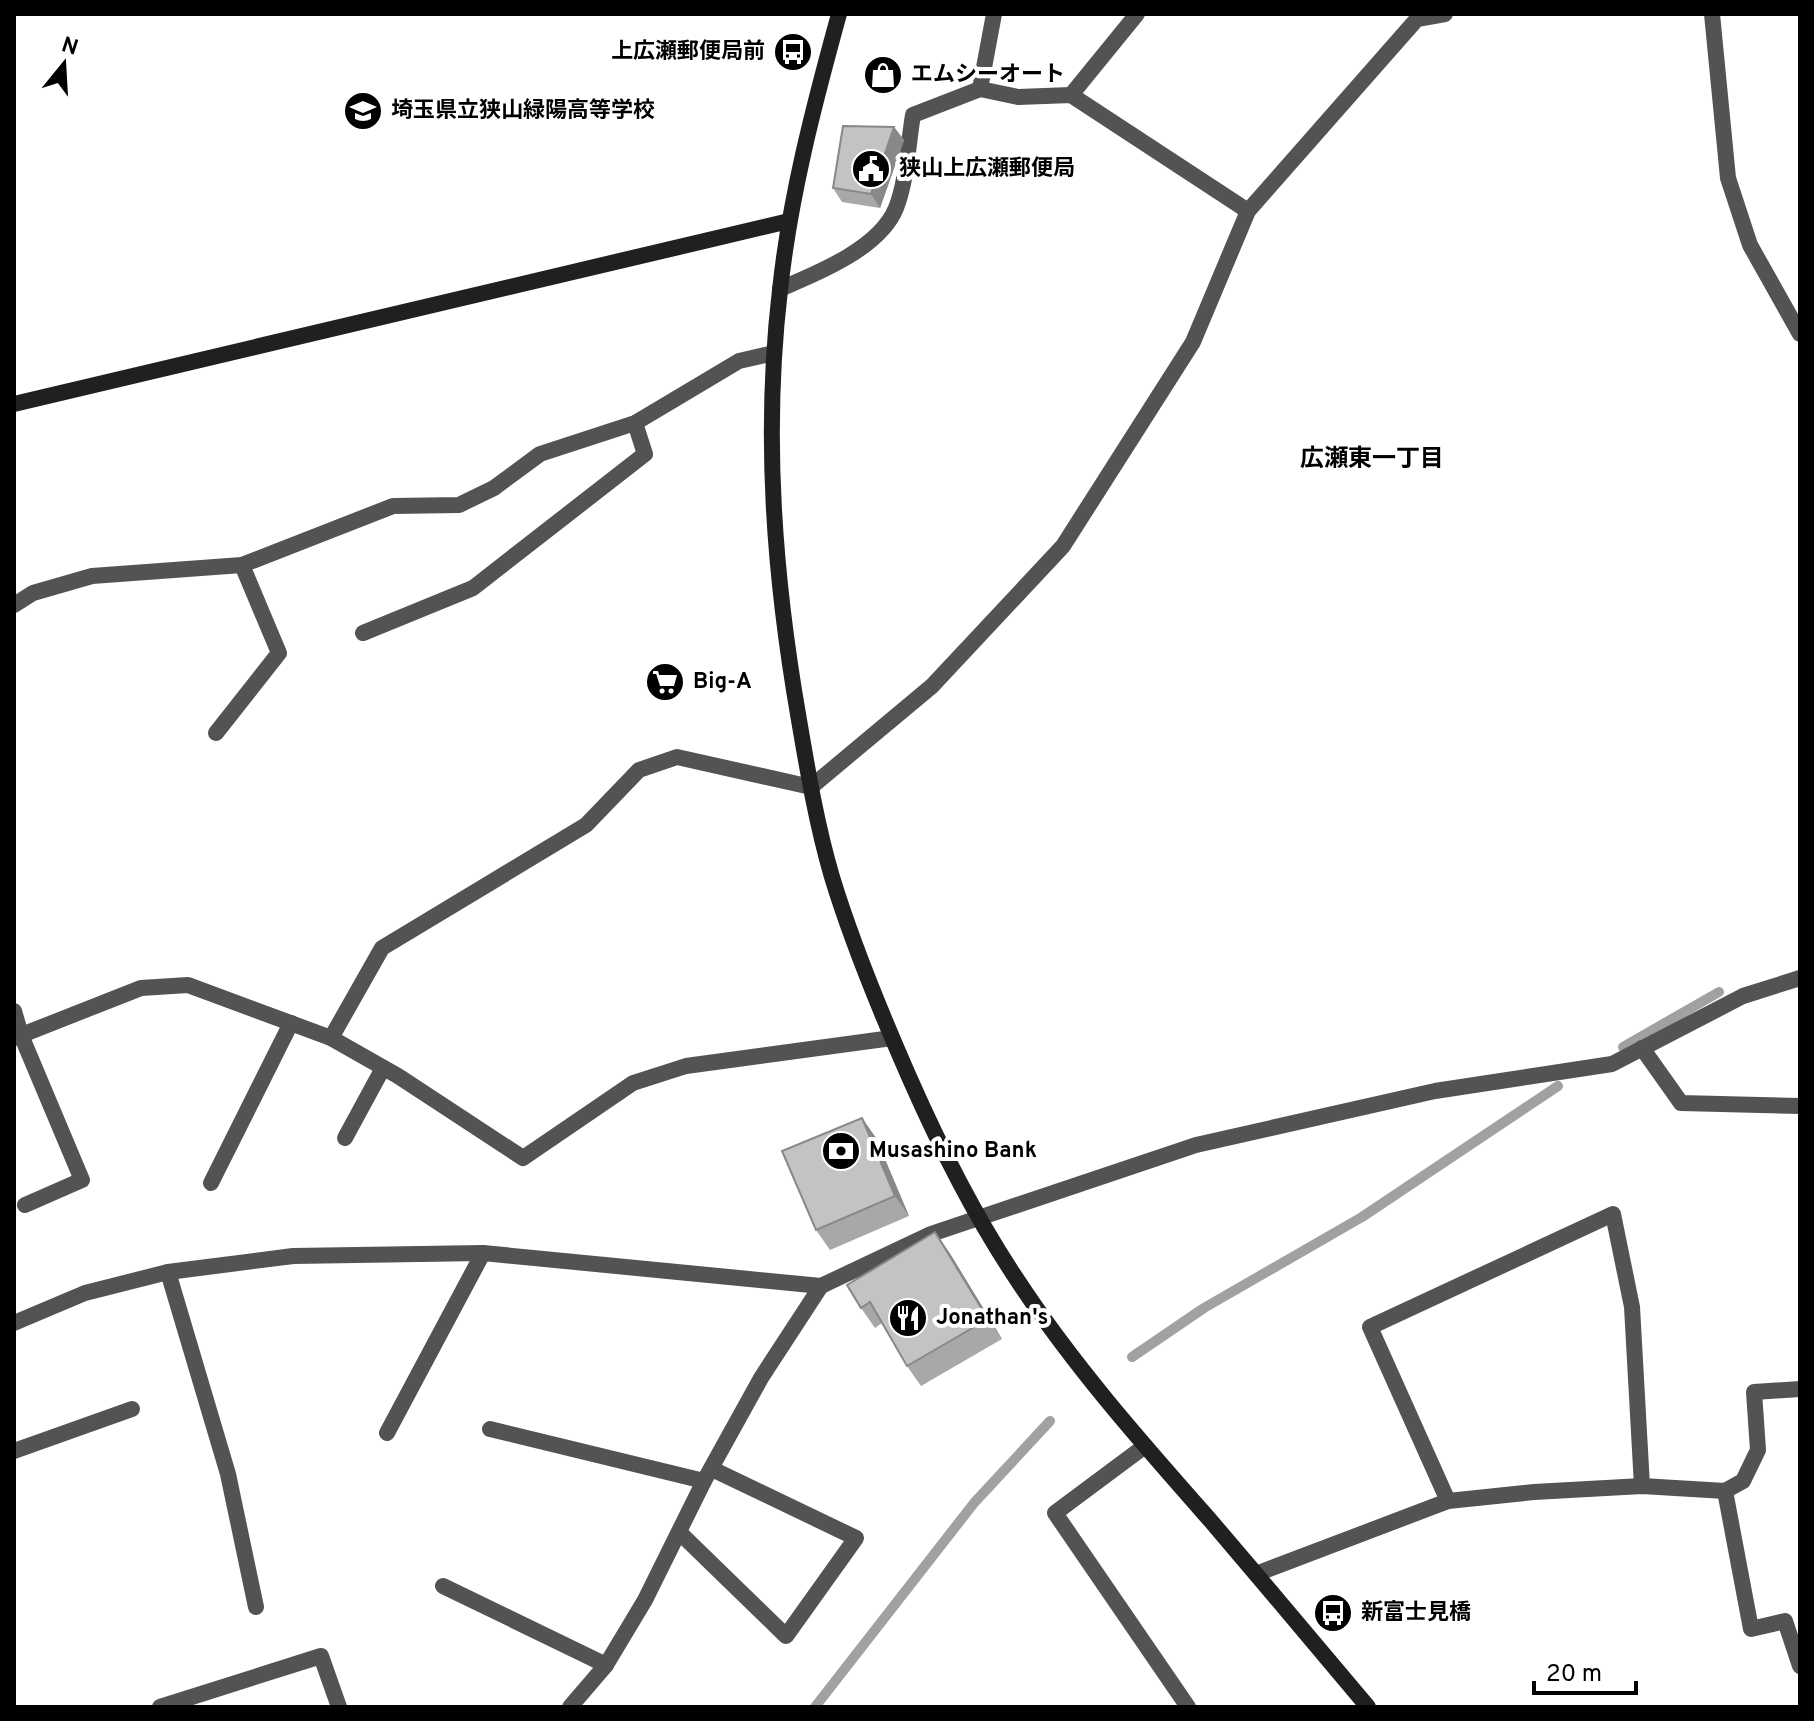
<svg xmlns="http://www.w3.org/2000/svg" width="1814" height="1721" font-family="Overpass,'Noto Sans JP',sans-serif">
<style>
.lines{fill:none;stroke-linecap:round;stroke-linejoin:round}
.stream{stroke:#a1a1a1;stroke-width:10}
.street{stroke:#535353;stroke-width:16}
.secondary{stroke:#202020;stroke-width:16}
.wall{fill:#a8a8a8}
.shaded-wall{fill:#888}
.building{fill:#c3c3c3;stroke:#888;stroke-width:2}
.labels{text-anchor:middle;dominant-baseline:central;stroke-width:8;stroke-linejoin:round;paint-order:stroke}
.poi-label{font-size:22px;font-weight:bold;fill:#000;stroke:#fff;text-anchor:start}
.neighbourhood-label{font-size:24px;font-weight:bold;fill:#000;stroke:#fff}
</style>
<rect width="100%" height="100%" fill="#fff"/>
<g class="lines">
<g class="stream">
<polyline points="1623,1047 1719,992"/>
<polyline points="1132,1357 1204,1308 1362,1217 1558,1086"/>
<polyline points="815,1707 974,1503 1050,1421"/>
</g>
<g class="street">
<polyline points="994,14 980,89 1018,97 1071,95 1248,211"/>
<polyline points="1712,14 1728,178 1750,245 1800,334"/>
<polyline points="1071,95 1137,14"/>
<path d="M 780,289 C 818,273 880,248 896,208 C 907,180 908,144 913,115 L 980,89"/>
<polyline points="14,605 33,593 92,576 242,565 393,506 459,505 494,488 540,454 635,423 739,361 774,353"/>
<polyline points="363,633 473,588 645,454 635,423"/>
<polyline points="216,733 279,653 242,565"/>
<polyline points="14,1011 21,1035 82,1180 25,1205"/>
<polyline points="14,1038 141,988 188,985 331,1038 398,1076 523,1158 633,1083 686,1066 892,1038"/>
<polyline points="331,1038 382,948 586,825 639,770 677,757 811,787 932,686 1063,546 1193,342 1248,211 1417,19 1445,14"/>
<polyline points="1642,1048 1681,1103 1800,1106"/>
<polyline points="345,1138 383,1068"/>
<polyline points="211,1183 291,1023"/>
<polyline points="168,1272 228,1474 256,1607"/>
<polyline points="14,1323 85,1293 168,1272 293,1256 483,1253 821,1286 931,1234 1196,1145 1435,1091 1612,1064 1743,996 1800,978"/>
<polyline points="490,1429 704,1481"/>
<polyline points="387,1433 483,1253"/>
<polyline points="1145,1446 1055,1513 1188,1707"/>
<polyline points="14,1451 132,1409"/>
<polyline points="1725,1491 1751,1629 1785,1621 1800,1666"/>
<polyline points="1448,1501 1370,1327 1613,1214 1632,1307 1642,1486"/>
<polyline points="679,1532 786,1636 856,1538 712,1469"/>
<polyline points="1256,1574 1448,1501 1534,1492 1642,1486 1725,1491 1743,1481 1758,1450 1754,1392 1800,1389"/>
<polyline points="443,1586 606,1665"/>
<polyline points="160,1707 321,1656 339,1707"/>
<polyline points="570,1707 606,1665 645,1600 704,1481 761,1378 821,1286"/>
</g>
<g class="secondary">
<path d="M 839,14 C 814,105 790,196 780,290 C 763,434 774,577 799,720 C 808,773 817,826 832,877 C 853,946 881,1013 910,1079 C 940,1147 974,1215 1016,1278 C 1072,1364 1142,1443 1210,1520 C 1263,1582 1315,1644 1368,1707"/>
<polyline points="14,404 789,221"/>
</g>
</g>
<g class="wall">
<polygon points="894,127 904,140 880,208 842,202 833,188"/>
<polygon points="862,1118 876,1138 909,1216 830,1250 816,1230"/>
<polygon points="949,1252 1002,1339 921,1386 907,1366 882,1323 875,1328 861,1308"/>
</g>
<g class="shaded-wall">
<polygon points="894,127 904,140 880,208 871,194"/>
<polygon points="862,1118 876,1138 909,1216 895,1196"/>
<polygon points="935,1232 949,1252 1002,1339 988,1319"/>
</g>
<g class="building">
<polygon points="843,126 894,127 871,194 833,188"/>
<polygon points="862,1118 895,1196 816,1230 782,1151"/>
<polygon points="935,1232 988,1319 907,1366 870,1302 861,1308 847,1285"/>
</g>
<defs>
<g id="bus-disc" transform="scale(2)"><circle r="9.5" fill="#000" stroke="#fff"/><path d="M-5-6H5V4H4V6H2V4H-2V6H-4V4H-5ZM-3.5-4V0h7V-4ZM-3.5 1.2v1.5H-2V1.2ZM2 1.2v1.5H3.5V1.2Z" fill="#fff"/></g>
<g id="shop-disc" transform="scale(2)"><circle r="9.5" fill="#000" stroke="#fff"/><path d="M-5-2.5h2.3a2.7 3.5 0 0 1 5.4 0H5L5.5 6h-11ZM-1.5-2.5h3a1.5 2.3 0 0 0-3 0Z" fill="#fff"/></g>
<g id="school-disc" transform="scale(2)"><circle r="9.5" fill="#000" stroke="#fff"/><path d="M0-5L7-2L0 1L-7-2ZM-4 1L0 2.5L4 1V4Q0 6-4 4Z" fill="#fff"/></g>
<g id="civic-disc" transform="scale(2)"><circle r="9.5" fill="#000" stroke="#fff"/><path d="M-.6-6.5H3V-4.5H.6V-3L4-1V1h2V6H-6V1h2V-1L-.6-3ZM-1.2 2.5V6h2.4V2.5Z" fill="#fff"/></g>
<g id="supermarket-disc" transform="scale(2)"><circle r="9.5" fill="#000" stroke="#fff"/><path d="M-6-5.5h2.5l.6 2H6L4.5 2H-2.5L-4.4-4H-6ZM-1.5 3.2a1.3 1.3 0 1 0 .1 0ZM3 3.2a1.3 1.3 0 1 0 .1 0Z" fill="#fff"/></g>
<g id="bank-disc" transform="scale(2)"><circle r="9.5" fill="#000" stroke="#fff"/><path d="M-6-4H6V4H-6ZM0-2.3a2.3 2.3 0 1 0 0 4.6a2.3 2.3 0 1 0 0-4.6Z" fill="#fff"/></g>
<g id="restaurant-disc" transform="scale(2)"><circle r="9.5" fill="#000" stroke="#fff"/><path d="M-5-6h1v4h1v-4h1v4h1v-4h1v5L-1.5 .5V6h-2V.5L-5-1ZM5-6V6H3V1.5H1.5Q1.5-4 5-6Z" fill="#fff"/></g>
</defs>
<g fill-rule="evenodd">
<use href="#bus-disc" x="793" y="52"/>
<use href="#shop-disc" x="883" y="75"/>
<use href="#school-disc" x="363" y="111"/>
<use href="#civic-disc" x="871" y="169"/>
<use href="#supermarket-disc" x="665" y="682"/>
<use href="#bank-disc" x="841" y="1151"/>
<use href="#restaurant-disc" x="908" y="1318"/>
<use href="#bus-disc" x="1333" y="1613"/>
</g>
<g class="labels">
<g class="poi-label">
<text x="765" y="52" text-anchor="end">上広瀬郵便局前</text>
<text x="911" y="75">エムシーオート</text>
<text x="391" y="111">埼玉県立狭山緑陽高等学校</text>
<text x="899" y="169">狭山上広瀬郵便局</text>
<text x="693" y="682">Big-A</text>
<text x="869" y="1151">Musashino Bank</text>
<text x="936" y="1318">Jonathan's</text>
<text x="1361" y="1613">新富士見橋</text>
</g>
<g class="neighbourhood-label">
<text x="1372" y="460">広瀬東一丁目</text>
</g>
</g>
<rect width="1814" height="1721" fill="none" stroke="#000000" stroke-width="32"/>
<g transform="translate(64 64) rotate(18)" stroke="#ffffff" stroke-width="6" paint-order="stroke">
<path d="M0-6L14 30L0 20L-14 30Z" fill="#000000"/>
<text y="-12" font-size="22" font-weight="bold" text-anchor="middle" fill="#000000">N</text>
</g>
<path d="M1534 1681v12h102v-12" fill="none" stroke="#000000" stroke-width="4"/>
<text x="1546" y="1681" font-size="24" fill="#000000" stroke="#ffffff" stroke-width="6" paint-order="stroke">20 m</text>
</svg>
